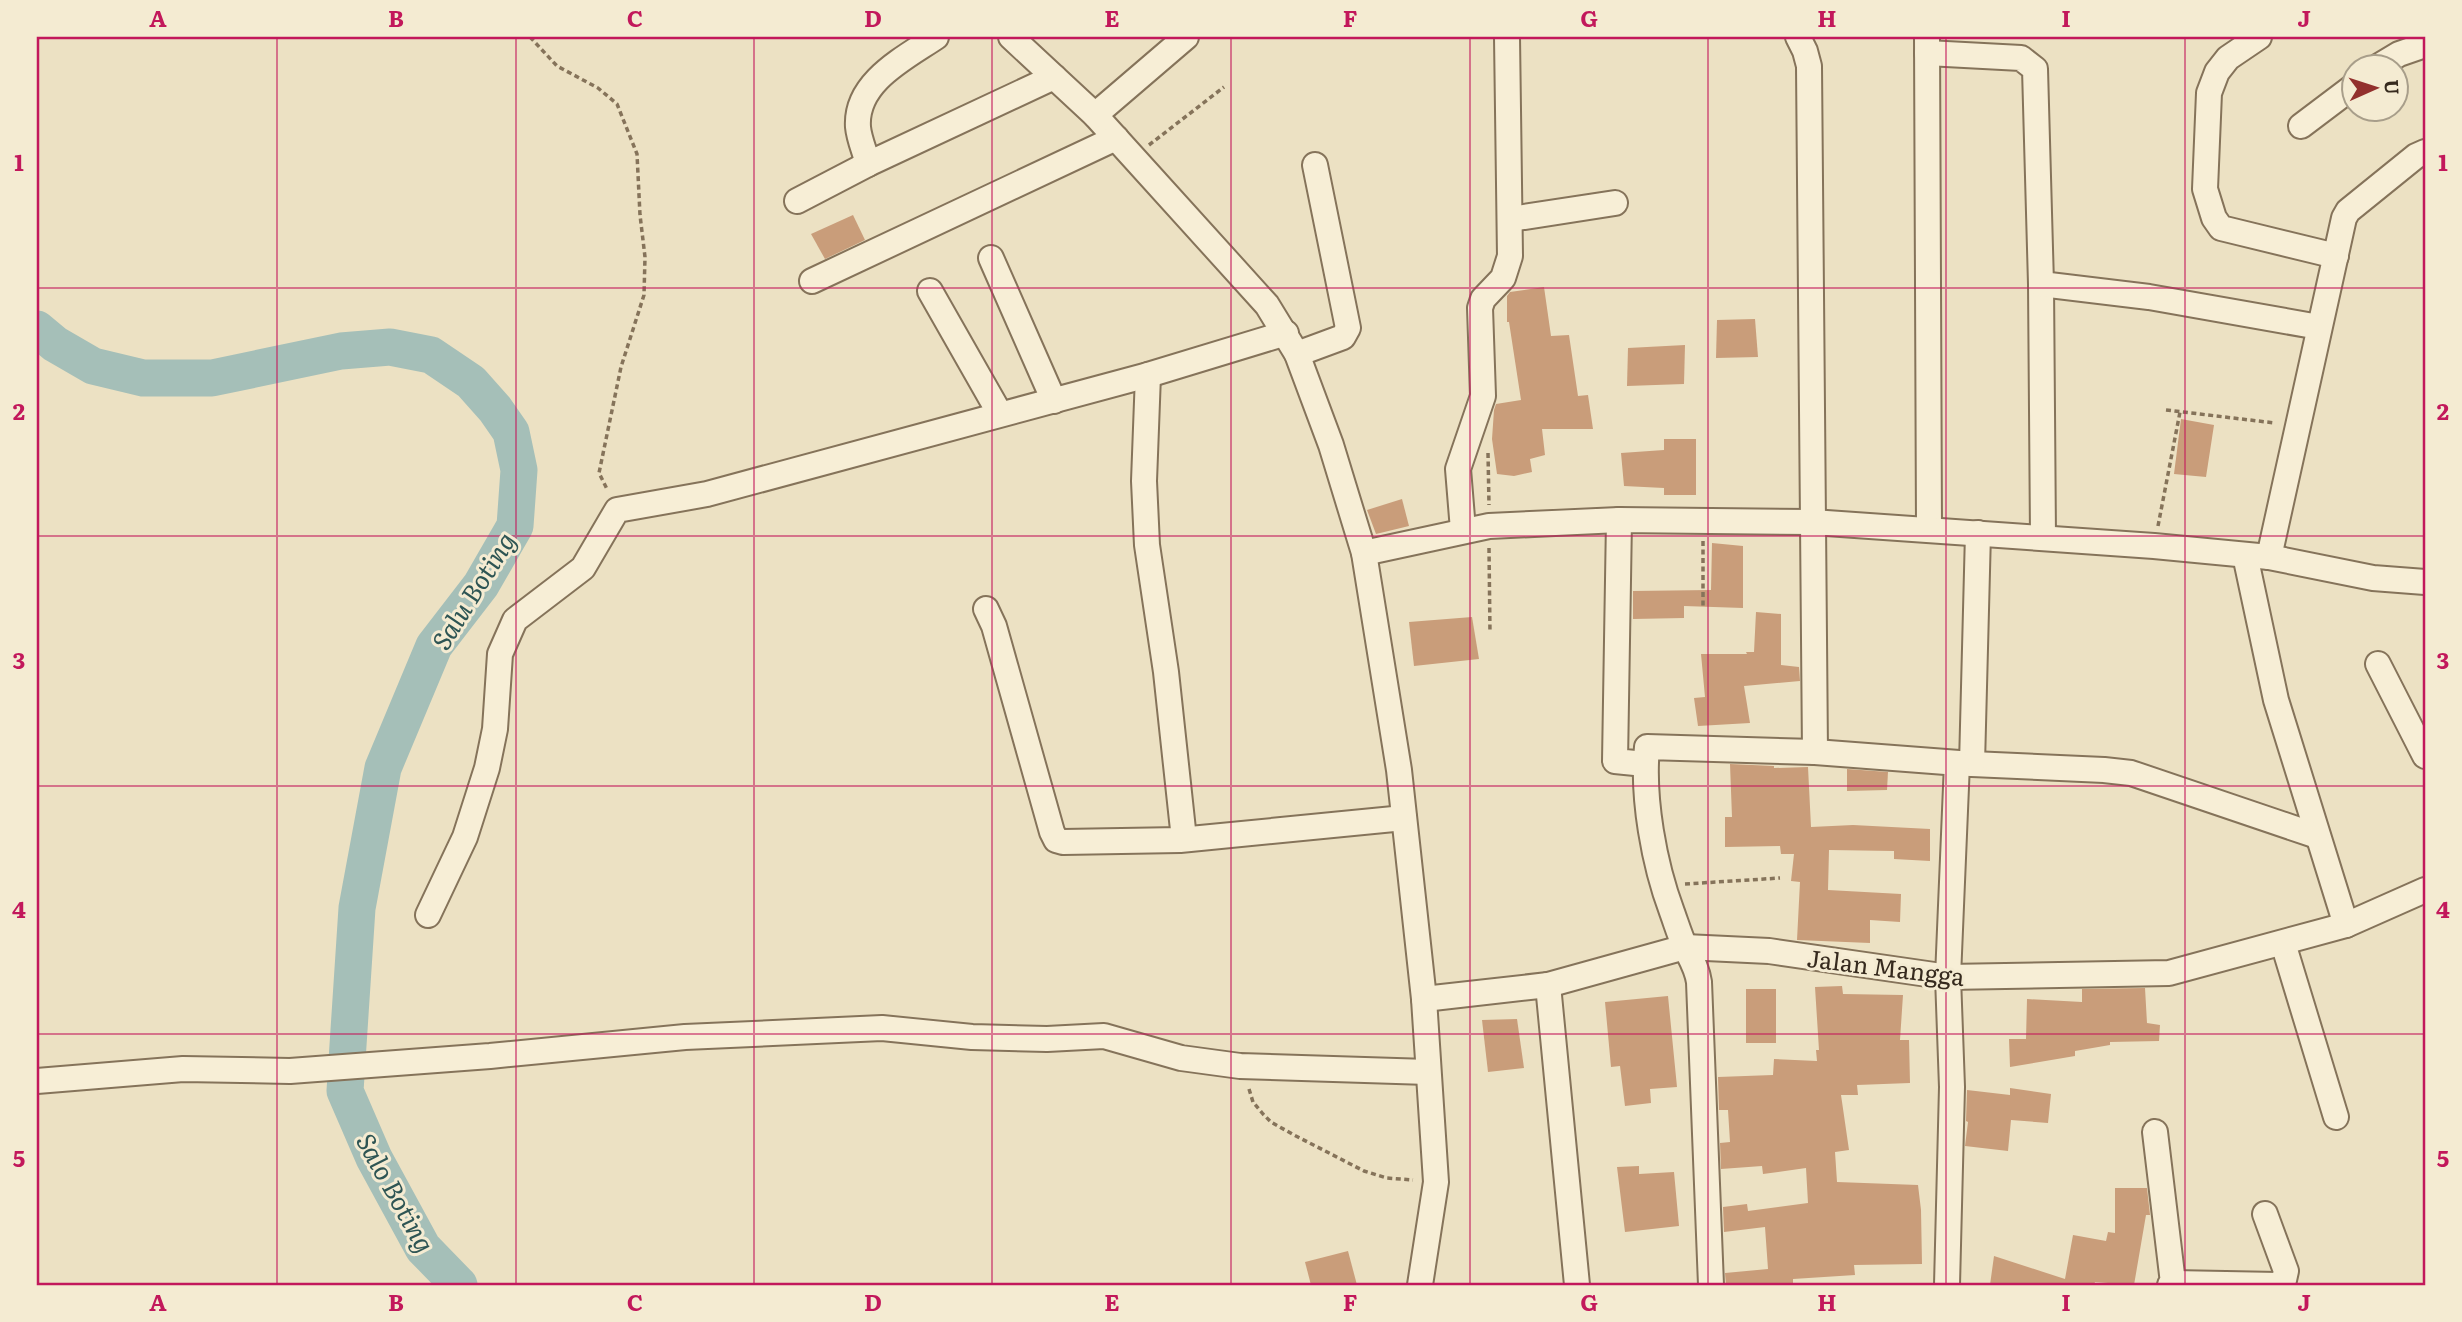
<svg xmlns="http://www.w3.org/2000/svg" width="2462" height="1322" font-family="Literata,serif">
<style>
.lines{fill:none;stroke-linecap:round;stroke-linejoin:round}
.river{stroke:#a5bfb8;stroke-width:37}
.building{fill:#c99d7a}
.minor-casing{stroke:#85735a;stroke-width:28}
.path{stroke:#85735a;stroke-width:3.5;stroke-dasharray:5 3.5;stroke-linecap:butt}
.minor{stroke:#f7eed6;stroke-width:24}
.grid{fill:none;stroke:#c2185b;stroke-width:2;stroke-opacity:0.55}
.labels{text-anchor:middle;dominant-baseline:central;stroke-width:6;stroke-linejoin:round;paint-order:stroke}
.street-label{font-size:24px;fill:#362a1e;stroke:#f4ebd2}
.water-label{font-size:26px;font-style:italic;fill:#2e5554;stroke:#f4ebd2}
.neatline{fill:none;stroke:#c2185b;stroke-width:2.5}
.grid-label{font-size:23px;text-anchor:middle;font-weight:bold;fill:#c2185b}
</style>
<rect width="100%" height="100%" fill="#ece1c3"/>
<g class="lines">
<polyline class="river" points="37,329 55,344 93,366 143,378 212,378 341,351 390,347 431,355 471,382 495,409 511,432 519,470 515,526 481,585 434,646 383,768 357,908 345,1091 374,1158 423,1248 459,1285"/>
</g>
<g class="building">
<polygon points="853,215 865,240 825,259 811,234"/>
<polygon points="1544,287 1551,336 1569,335 1578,396 1588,395 1593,429 1542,429 1545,455 1530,459 1532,472 1514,476 1497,474 1492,439 1494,410 1496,404 1521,400 1509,322 1507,322 1507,296 1510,292"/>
<polygon points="1755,319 1758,357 1716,358 1717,320"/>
<polygon points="1685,345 1684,384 1627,386 1628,348"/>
<polygon points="2181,419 2214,425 2206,477 2174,474"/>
<polygon points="1664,439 1696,439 1696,495 1664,495 1664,488 1624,486 1621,453 1664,450"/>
<polygon points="1402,499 1409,526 1376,534 1367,510"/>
<polygon points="1712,543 1743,546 1743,608 1684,606 1684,618 1633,619 1633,591 1711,590"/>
<polygon points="1756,612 1781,614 1781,665 1799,667 1800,681 1744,686 1750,723 1698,726 1694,698 1705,697 1701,654 1747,654 1746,652 1754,652"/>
<polygon points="1472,617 1479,659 1414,666 1409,622"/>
<polygon points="1730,764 1774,766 1774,768 1808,767 1811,827 1853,825 1930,829 1930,861 1894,859 1894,851 1829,850 1828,890 1901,894 1900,922 1870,920 1870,943 1797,940 1800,882 1791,881 1794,854 1781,854 1780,846 1725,847 1725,817 1732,817"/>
<polygon points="1847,769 1888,772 1887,790 1847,791"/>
<polygon points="1842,986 1843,994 1903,995 1900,1040 1909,1040 1910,1083 1857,1085 1858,1095 1841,1095 1849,1150 1835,1152 1837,1182 1918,1185 1921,1210 1922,1264 1854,1265 1855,1275 1793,1279 1793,1285 1726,1285 1725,1273 1768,1269 1765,1227 1724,1232 1723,1207 1747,1204 1748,1211 1808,1203 1806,1168 1763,1174 1762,1166 1721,1169 1720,1143 1730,1142 1728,1110 1719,1110 1718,1077 1773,1075 1774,1059 1817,1061 1816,1050 1819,1050 1815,987"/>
<polygon points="2145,988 2147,1023 2160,1025 2159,1041 2110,1042 2110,1045 2075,1051 2075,1056 2010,1067 2009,1039 2026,1039 2027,999 2082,1002 2082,989"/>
<rect x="1746" y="989" width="30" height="54"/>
<polygon points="1668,996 1677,1087 1650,1089 1651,1103 1625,1106 1620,1066 1611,1067 1605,1002"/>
<polygon points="1517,1019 1524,1068 1488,1072 1482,1020"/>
<polygon points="2010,1088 2051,1094 2048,1123 2011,1120 2008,1151 1965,1146 1968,1122 1966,1121 1967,1090 2010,1095"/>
<polygon points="1639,1166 1639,1174 1674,1172 1679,1226 1625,1232 1617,1167"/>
<polygon points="2115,1188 2147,1188 2150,1215 2146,1215 2134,1285 2095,1282 2094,1285 1990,1285 1994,1256 2065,1279 2073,1235 2106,1241 2108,1232 2115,1233"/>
<polygon points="1348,1251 1357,1285 1311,1285 1305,1262"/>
</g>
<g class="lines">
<g class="minor-casing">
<g id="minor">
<path d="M 936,37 C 905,58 855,82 858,127 C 859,139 865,152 868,164 L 1054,77"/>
<polyline points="1011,37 1095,115 1267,305 1297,354 1331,445 1364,553 1399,770 1412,889 1424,999 1436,1182 1420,1285"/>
<polyline points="1798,37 1805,51 1809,66 1815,752"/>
<polyline points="1927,37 1929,529"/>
<polyline points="2259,37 2228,58 2217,72 2209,93 2205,189 2214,218 2221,228 2336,256"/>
<polyline points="1927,53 2021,58 2035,69 2041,284 2043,537"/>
<polyline points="2379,66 2399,54 2425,45"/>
<polyline points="1095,115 1186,37"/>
<polyline points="2301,126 2354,86"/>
<polyline points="797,201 868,164"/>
<polyline points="1511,219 1615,203"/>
<polyline points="991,258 1054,401"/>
<polyline points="812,281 1116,138"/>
<polyline points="2041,284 2149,297 2319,327"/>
<polyline points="930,291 1000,414"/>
<polyline points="1297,354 1343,337 1348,328 1315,165"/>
<polyline points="1148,375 1144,481 1147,545 1166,672 1184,839"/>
<polyline points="1619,520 1615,761 1645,764"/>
<polyline points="1463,530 1458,469 1483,396 1480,308 1483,299 1503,278 1510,256 1507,37"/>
<polyline points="1364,553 1489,526 1619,520 1812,522 2154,546 2269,557 2373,578 2425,582"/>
<polyline points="2245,555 2276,700 2346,925"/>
<polyline points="2269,557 2344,218 2348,211 2416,156 2425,152"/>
<polyline points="986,609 994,626 1052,832 1056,840 1063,842 1180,840 1404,818"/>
<polyline points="2378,664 2425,756"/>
<polyline points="1972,764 2104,770 2131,773 2317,836"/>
<polyline points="428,915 465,837 487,768 495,729 500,654 515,620 583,568 617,510 707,494 1148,375 1286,333"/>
<polyline points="2283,943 2336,1117"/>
<polyline points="1548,985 1577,1285"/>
<polyline points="1424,999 1548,985 1685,947 1769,951 1948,977 2169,973 2346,925 2425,890"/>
<polyline points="37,1081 183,1069 290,1071 490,1056 685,1037 882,1028 972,1037 1047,1039 1104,1036 1181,1058 1240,1066 1428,1072"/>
<polyline points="2155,1132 2173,1283 2170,1285"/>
<polyline points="2173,1283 2278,1285 2284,1280 2286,1271 2265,1214"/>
<path d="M 1711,1285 L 1699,982 C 1697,968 1691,959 1685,947 C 1680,936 1676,923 1672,912 C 1654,864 1642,798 1647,747 L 1815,752 L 1972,764 L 1978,533"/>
<polyline points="1947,1285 1952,1087 1948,977 1957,763"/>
</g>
</g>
<g class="path">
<polyline points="530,37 557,66 598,88 617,104 637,154 640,215 645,257 644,295 621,367 599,473 607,489"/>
<polyline points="1149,145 1224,87"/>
<polyline points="2166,410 2275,423"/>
<polyline points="1488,453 1489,505"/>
<polyline points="2158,526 2180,412"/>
<polyline points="1703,541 1703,608"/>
<polyline points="1489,548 1490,633"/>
<polyline points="1685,884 1780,878"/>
<polyline points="1249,1089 1253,1102 1263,1114 1271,1122 1294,1135 1364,1171 1387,1178 1413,1180"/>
</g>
<use href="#minor" class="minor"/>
</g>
<path class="grid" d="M 277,37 L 277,1285M 516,37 L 516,1285M 754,37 L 754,1285M 992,37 L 992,1285M 1231,37 L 1231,1285M 1470,37 L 1470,1285M 1708,37 L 1708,1285M 1946,37 L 1946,1285M 2185,37 L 2185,1285M 37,288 L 2425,288M 37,536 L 2425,536M 37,786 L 2425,786M 37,1034 L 2425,1034"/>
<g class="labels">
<g class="street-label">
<text transform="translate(1886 966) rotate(7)">Jalan Mangga</text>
</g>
<g class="water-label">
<text transform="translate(472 590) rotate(-58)">Salu Boting</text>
<text transform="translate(397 1192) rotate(61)">Salo Boting</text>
</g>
</g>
<rect width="2462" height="1322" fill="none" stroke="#f4ebd2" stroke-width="77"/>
<g transform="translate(2375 88) rotate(87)"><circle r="33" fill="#f4ebd2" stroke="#a89e8a" stroke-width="2"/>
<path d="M0-5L12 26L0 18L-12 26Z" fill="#92302d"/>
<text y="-10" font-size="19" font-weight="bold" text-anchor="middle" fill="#362a1e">U</text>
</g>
<rect x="38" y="38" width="2386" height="1246" class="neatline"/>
<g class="grid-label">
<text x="158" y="27">A</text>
<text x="396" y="27">B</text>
<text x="635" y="27">C</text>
<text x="873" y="27">D</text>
<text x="1112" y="27">E</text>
<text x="1350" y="27">F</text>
<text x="1589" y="27">G</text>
<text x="1827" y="27">H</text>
<text x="2066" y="27">I</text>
<text x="2304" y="27">J</text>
<text x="19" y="171">1</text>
<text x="2443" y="171">1</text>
<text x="19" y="420">2</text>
<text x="2443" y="420">2</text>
<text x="19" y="669">3</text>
<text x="2443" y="669">3</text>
<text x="19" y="918">4</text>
<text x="2443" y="918">4</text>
<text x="19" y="1167">5</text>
<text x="2443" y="1167">5</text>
<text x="158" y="1311">A</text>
<text x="396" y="1311">B</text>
<text x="635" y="1311">C</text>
<text x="873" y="1311">D</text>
<text x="1112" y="1311">E</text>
<text x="1350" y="1311">F</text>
<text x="1589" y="1311">G</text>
<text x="1827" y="1311">H</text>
<text x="2066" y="1311">I</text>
<text x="2304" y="1311">J</text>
</g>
</svg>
